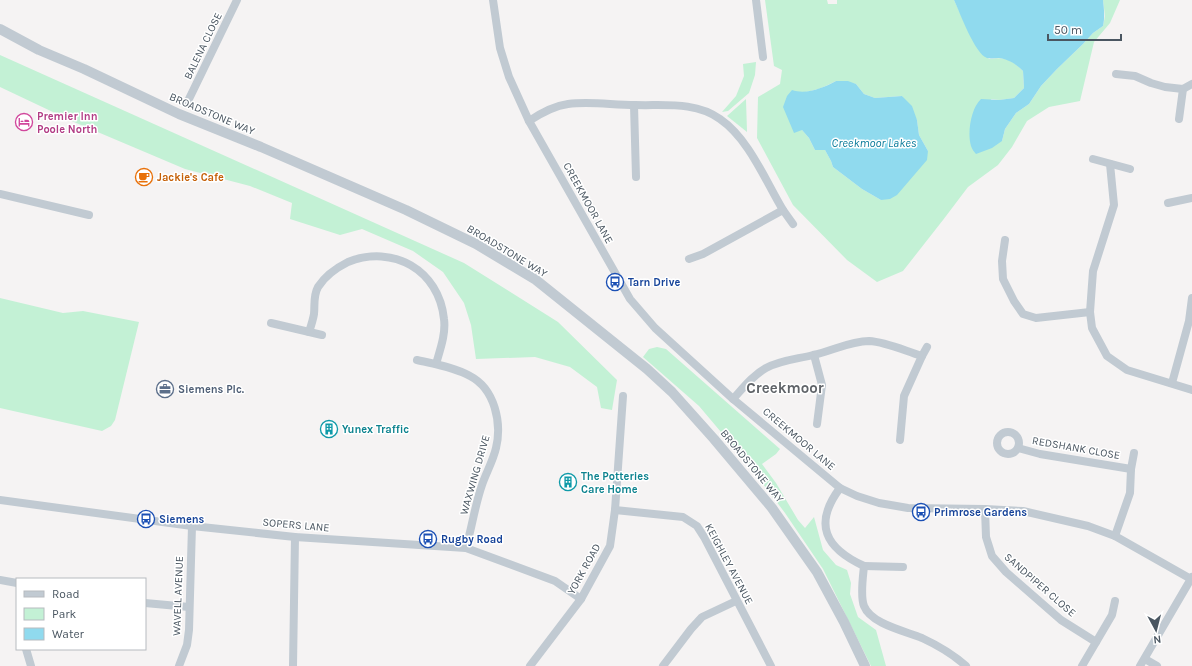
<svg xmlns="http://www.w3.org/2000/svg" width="1192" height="666" font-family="Karla,sans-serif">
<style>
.green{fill:#c3f1d5;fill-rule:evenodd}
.water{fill:#90daee}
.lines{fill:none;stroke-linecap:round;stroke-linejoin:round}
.minor{stroke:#c1cad2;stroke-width:8}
.tertiary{stroke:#c1cad2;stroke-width:10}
.labels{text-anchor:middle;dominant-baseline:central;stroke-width:3;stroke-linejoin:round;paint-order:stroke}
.street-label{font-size:11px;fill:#4a5661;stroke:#fff}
.hotel-label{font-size:11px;font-weight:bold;fill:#b23c85;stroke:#fff;text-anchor:start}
.food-label{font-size:11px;font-weight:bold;fill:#c56008;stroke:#fff;text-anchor:start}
.transit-label{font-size:11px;font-weight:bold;fill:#164399;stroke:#fff;text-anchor:start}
.service-label{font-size:11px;font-weight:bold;fill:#4e5e75;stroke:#fff;text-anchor:start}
.culture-label{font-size:11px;font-weight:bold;fill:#0d838f;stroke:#fff;text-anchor:start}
.water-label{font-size:12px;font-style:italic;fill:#0c7c9b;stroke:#fff}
.district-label{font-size:15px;font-weight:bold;fill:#5f6368;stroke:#fff}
</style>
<rect width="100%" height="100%" fill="#f5f3f3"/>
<g class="green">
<path d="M 765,0 L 827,0 L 828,4 L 837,4 L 837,0 L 954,0 L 967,28 L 989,59 C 1005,57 1011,59 1023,71 L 1024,88 L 1014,98 L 999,100 L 991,99 L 1002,141 L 1005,129 L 1016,113 L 1029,104 L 1041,86 L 1057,69 L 1083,44 L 1093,33 L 1103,26 L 1105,16 L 1103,0 L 1120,0 L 1110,23 L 1094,42 L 1080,101 L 1049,107 L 1027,121 L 1012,147 L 998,165 L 968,187 L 943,220 L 903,271 L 877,282 L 847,260 L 793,205 L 757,138 L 758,97 L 780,84 L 782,70 L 774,66 ZM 836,81 L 856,84 L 864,94 L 875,98 L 902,96 L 917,120 L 919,135 L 928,151 L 881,200 L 862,189 L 833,167 L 831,161 L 825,150 L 815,150 L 809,138 L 802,130 L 792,91 C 806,95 823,88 836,81 Z"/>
<polygon points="0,55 464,263 558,322 617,380 612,410 601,408 597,387 570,367 535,357 476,359 471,325 464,303 443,272 413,251 362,229 340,235 290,219 292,203 250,186 185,169 74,122 0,87"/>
<polygon points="756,62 755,75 749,93 728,111 722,112 736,96 744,76 743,64"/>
<polygon points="746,99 747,132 727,116"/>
<polygon points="0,298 63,313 83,311 139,322 115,420 111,426 102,431 0,408"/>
<polygon points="657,347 666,349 780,449 776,454 762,464 776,483 798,520 805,528 814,517 823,550 836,565 847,570 851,583 850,594 858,617 876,630 886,666 871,666 823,569 785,513 748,464 699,406 643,357 649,349"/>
</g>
<g class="water">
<path d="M 954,0 L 1103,0 C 1104,9 1105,17 1103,26 L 1093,33 L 1083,44 L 1057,69 L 1041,86 L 1029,104 L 1016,113 L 1005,129 L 1002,141 L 992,148 L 976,154 C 974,152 972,149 971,146 C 967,133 971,108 981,99 L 999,100 L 1014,98 L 1024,88 L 1023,71 C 1016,64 1010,60 999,58 C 995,58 991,59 987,58 C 975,54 960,13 954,0 Z"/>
<path d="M 836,81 L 848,81 L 856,84 L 864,94 L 875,98 L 902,96 L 912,106 L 917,120 L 919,135 L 928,151 L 927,160 L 897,195 L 890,199 L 881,200 L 862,189 L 833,167 L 831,161 L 825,150 L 815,150 L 809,138 L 802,130 L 794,133 L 783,107 L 787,96 L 792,90 C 806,95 823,88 836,81 Z"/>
</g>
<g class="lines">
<g class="minor">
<polyline points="493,0 500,48 509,77 529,121 630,299 655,328 733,399 840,488 857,496 879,503 908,508 985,509 1023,511 1088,526 1115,536 1191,579"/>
<polyline points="756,0 763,57"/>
<polyline points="1116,74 1135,76 1151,83 1165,87 1183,89"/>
<polyline points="188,101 237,0"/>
<polyline points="634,105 636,177"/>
<polyline points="1179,119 1183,89 1192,84"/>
<path d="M 529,121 C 541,113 553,106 568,104 C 590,101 612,105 635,105 C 663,106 695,101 720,119 C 749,139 765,180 783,210 L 703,254 L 689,259"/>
<polyline points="1093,159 1130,169"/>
<polyline points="1110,164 1114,205 1093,271 1090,312 1092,328 1107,356 1127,370 1192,390"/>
<polyline points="0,194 89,215"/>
<polyline points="1168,203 1192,198"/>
<polyline points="783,210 793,224"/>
<polyline points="1005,240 1002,261 1003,279 1014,301 1023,314 1036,318 1090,312"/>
<polyline points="271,323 322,335"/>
<path d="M 309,332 C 311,326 313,320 314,314 C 315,305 313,296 318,287 C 325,276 336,268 348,262 C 393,244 439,270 444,319 C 446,334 440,350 436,364"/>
<polyline points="814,355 822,385 817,424"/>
<polyline points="922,356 927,347"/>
<path d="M 417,360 C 434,364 454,367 470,376 C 495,389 502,423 496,448 C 493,461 486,473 482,485 C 475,505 472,527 466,548"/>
<polyline points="1172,383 1189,321 1192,298"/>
<path d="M 733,399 C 743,388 753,375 766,368 C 781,360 798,359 813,355 C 832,351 850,341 869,341 C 887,342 905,351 922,356 L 904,396 L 900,440"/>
<circle cx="1008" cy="443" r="11"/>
<polyline points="1018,448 1040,454 1131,469 1130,493 1115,536"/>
<polyline points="1131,469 1134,453"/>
<path d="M 840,488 C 813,524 825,548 864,566 C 863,577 860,596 864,606 C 871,624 905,631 922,638 C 937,645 954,655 966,666"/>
<polyline points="0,500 192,526 295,537 466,548 555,581 581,599"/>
<polyline points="985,509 986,537 992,556 1006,572 1061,620 1096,642"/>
<polyline points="615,510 683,517 697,526 704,537 771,666"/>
<polyline points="864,566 903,567"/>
<polyline points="0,580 17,583"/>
<polyline points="145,603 189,607"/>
<polyline points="26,649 31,666"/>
<polyline points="1145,659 1157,666"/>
<polyline points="179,666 187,645 189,630 192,526"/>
<polyline points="293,666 295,537"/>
<polyline points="530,666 581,599 610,546 615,510 623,396"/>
<polyline points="663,666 691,629 702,617 736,601"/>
<polyline points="1082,666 1112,615 1115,601"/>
<polyline points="1140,666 1192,577"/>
</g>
<polyline class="tertiary" points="0,29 39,50 84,69 179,114 261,147 406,210 476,244 536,280 647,369 672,392 714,439 772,508 817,572 844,622 865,666"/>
</g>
<defs>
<g id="hotel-ring" transform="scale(0.9)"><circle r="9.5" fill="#fff" stroke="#d1479c" stroke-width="1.5"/><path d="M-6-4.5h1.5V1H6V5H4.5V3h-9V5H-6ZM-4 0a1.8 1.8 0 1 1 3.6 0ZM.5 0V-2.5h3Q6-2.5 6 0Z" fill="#d1479c"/></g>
<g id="cafe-ring" transform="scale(0.9)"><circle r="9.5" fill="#fff" stroke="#e8710a" stroke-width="1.5"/><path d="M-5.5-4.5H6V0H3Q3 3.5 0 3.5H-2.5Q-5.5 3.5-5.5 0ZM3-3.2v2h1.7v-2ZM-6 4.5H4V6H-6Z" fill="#e8710a"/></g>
<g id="bus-ring" transform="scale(0.9)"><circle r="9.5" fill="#fff" stroke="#1a4fb4" stroke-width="1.5"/><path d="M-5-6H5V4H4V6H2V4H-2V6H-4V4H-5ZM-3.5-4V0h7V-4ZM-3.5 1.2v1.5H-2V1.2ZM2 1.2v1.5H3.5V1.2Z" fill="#1a4fb4"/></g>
<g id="office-ring" transform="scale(0.9)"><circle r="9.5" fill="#fff" stroke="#5c6f8a" stroke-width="1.5"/><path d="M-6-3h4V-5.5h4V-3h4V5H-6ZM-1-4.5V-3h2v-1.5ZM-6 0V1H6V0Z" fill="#5c6f8a"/></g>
<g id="building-ring" transform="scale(0.9)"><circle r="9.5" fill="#fff" stroke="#0f9aa8" stroke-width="1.5"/><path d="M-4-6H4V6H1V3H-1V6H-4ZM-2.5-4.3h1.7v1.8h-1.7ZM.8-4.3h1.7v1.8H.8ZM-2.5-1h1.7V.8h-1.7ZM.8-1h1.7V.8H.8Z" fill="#0f9aa8"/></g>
</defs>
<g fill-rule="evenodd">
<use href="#hotel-ring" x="24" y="122"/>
<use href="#cafe-ring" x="144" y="177"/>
<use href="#bus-ring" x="615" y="282"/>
<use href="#office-ring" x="165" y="389"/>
<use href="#building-ring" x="329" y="429"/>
<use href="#building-ring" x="568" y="482"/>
<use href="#bus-ring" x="921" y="512"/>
<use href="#bus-ring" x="146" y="519"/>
<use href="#bus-ring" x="428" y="539"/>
</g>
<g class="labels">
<g class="street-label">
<text transform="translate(203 46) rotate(-64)">BALENA CLOSE</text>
<text transform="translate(212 114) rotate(23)">BROADSTONE WAY</text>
<text transform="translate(588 203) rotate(61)">CREEKMOOR LANE</text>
<text transform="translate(507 251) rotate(31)">BROADSTONE WAY</text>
<text transform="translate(799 439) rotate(40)">CREEKMOOR LANE</text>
<text transform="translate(1076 448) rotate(10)">REDSHANK CLOSE</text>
<text transform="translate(752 466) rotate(50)">BROADSTONE WAY</text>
<text transform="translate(475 475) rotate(-74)">WAXWING DRIVE</text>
<text transform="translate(296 525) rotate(5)">SOPERS LANE</text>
<text transform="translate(729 564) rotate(62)">KEIGHLEY AVENUE</text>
<text transform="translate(584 569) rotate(-61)">YORK ROAD</text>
<text transform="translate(1040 585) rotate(41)">SANDPIPER CLOSE</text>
<text transform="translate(178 596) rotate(-88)">WAVELL AVENUE</text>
</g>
<g class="hotel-label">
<text x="37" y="116">Premier Inn<tspan x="37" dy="13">Poole North</tspan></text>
</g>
<g class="food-label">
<text x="157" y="177">Jackie's Cafe</text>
</g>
<g class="transit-label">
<text x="628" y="282">Tarn Drive</text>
<text x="934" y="512">Primrose Gardens</text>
<text x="159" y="519">Siemens</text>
<text x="441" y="539">Rugby Road</text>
</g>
<g class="service-label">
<text x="178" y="389">Siemens Plc.</text>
</g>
<g class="culture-label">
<text x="342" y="429">Yunex Traffic</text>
<text x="581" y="476">The Potteries<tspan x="581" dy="13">Care Home</tspan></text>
</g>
<g class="water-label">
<text x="874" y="143">Creekmoor Lakes</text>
</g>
<g class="district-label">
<text x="785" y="388">Creekmoor</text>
</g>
</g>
<rect x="16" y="578" width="130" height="72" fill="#ffffff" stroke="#b7bbc0"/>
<rect x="24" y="591" width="20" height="6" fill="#c1cad2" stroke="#b7bbc0"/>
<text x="52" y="598" font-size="12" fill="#4a5661">Road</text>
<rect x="24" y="608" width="20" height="12" fill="#c3f1d5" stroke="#b7bbc0"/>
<text x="52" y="618" font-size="12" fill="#4a5661">Park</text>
<rect x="24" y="628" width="20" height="12" fill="#90daee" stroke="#b7bbc0"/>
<text x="52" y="638" font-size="12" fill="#4a5661">Water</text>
<g transform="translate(1156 630) rotate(173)" stroke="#ffffff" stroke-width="3" paint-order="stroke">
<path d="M0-3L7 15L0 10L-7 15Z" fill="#4a5661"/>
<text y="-6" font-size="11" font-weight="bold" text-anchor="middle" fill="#4a5661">N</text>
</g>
<path d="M1048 34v6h73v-6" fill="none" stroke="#4a5661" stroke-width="2"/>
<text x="1054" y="34" font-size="12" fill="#4a5661" stroke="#ffffff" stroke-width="3" paint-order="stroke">50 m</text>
</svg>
